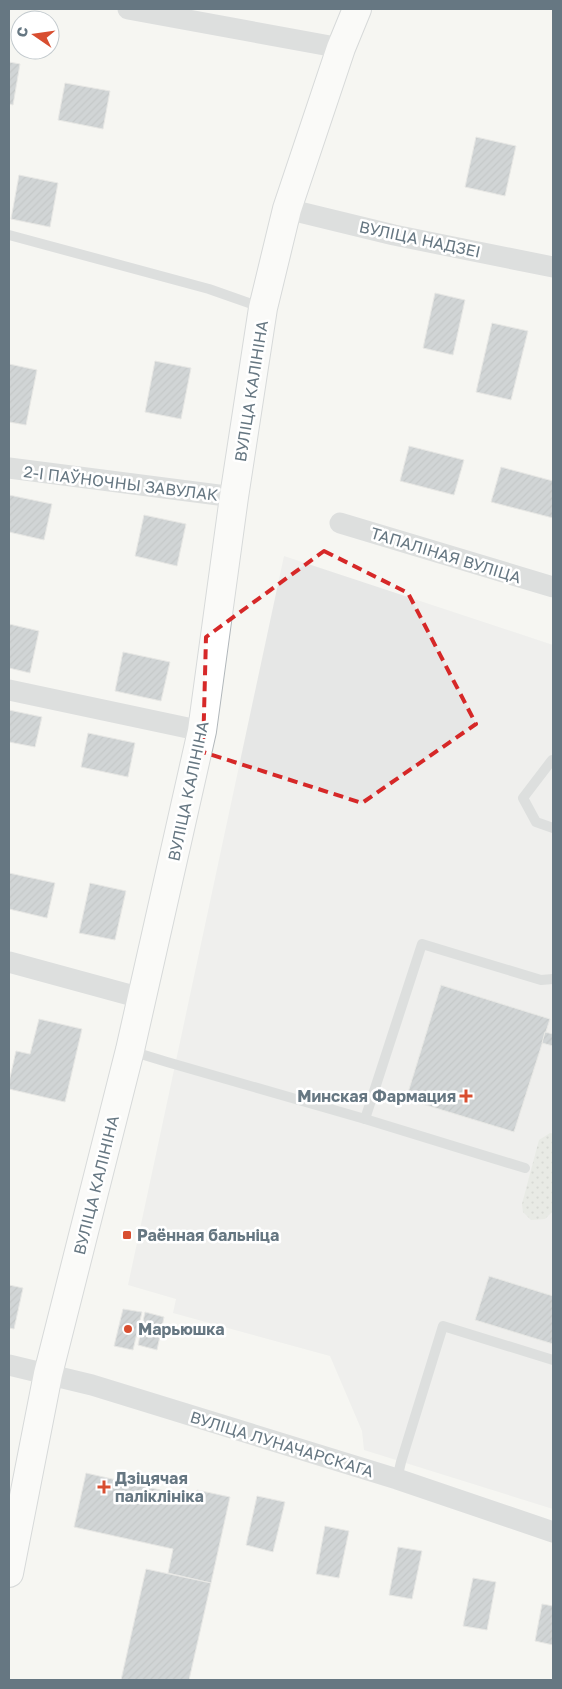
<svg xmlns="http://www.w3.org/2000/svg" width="562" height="1689" font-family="'Golos Text',sans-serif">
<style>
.built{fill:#e6e7e6}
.grass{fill:url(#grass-dots)}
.building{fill:url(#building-hatch);stroke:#d7d7d5}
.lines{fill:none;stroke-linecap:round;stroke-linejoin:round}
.secondary-casing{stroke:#b1b7bb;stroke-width:30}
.lane{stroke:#bfc3c6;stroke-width:10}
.street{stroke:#bfc3c6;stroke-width:21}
.secondary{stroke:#fff;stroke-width:28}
.marked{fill:none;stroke:#d62828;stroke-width:4;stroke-dasharray:10 6;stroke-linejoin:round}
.poi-dot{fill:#d84e30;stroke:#fff;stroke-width:2}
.labels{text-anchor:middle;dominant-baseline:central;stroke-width:5;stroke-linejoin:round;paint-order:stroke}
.street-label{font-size:16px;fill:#667782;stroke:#fff}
.poi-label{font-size:16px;font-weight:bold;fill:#667782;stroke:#fff;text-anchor:start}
</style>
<defs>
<pattern id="grass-dots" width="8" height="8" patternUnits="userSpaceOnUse" patternTransform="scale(1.25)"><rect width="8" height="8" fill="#d7dcd4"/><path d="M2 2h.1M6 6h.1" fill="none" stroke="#b2b7b1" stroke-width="1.8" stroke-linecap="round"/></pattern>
<pattern id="building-hatch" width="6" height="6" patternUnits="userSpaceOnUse" patternTransform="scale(1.25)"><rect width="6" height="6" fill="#a5aeb3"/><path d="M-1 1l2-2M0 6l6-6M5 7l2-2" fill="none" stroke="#8a9297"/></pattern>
</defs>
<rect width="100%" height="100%" fill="#f6f6f2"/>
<polygon class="built" points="284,556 553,645 553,1509 364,1450 362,1431 330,1356 173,1313 176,1299 128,1285"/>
<polygon class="grass" points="550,1133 553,1134 553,1211 545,1219 531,1220 523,1212 522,1204 539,1140"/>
<g class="building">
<polygon points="9,62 20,64 13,105 9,104"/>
<polygon points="65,83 110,91 103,129 58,120"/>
<polygon points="476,137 516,146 505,196 465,187"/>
<polygon points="19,175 58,183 50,227 11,219"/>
<polygon points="435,293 465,300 453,355 423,348"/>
<polygon points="492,323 528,331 511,400 476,392"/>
<polygon points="155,361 191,368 181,419 145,412"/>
<polygon points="9,364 37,370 26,425 9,422"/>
<polygon points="409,446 464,460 454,495 400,481"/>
<polygon points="501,467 553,481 553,518 491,502"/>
<polygon points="9,495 52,504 44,540 9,532"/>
<polygon points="144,515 186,524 177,566 135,556"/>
<polygon points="9,624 39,631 30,673 9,668"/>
<polygon points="123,652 170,662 161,701 115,691"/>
<polygon points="9,710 42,717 35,747 9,742"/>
<polygon points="88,733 135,743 128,777 81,767"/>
<polygon points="9,873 55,883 47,918 9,909"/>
<polygon points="90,883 126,891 115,940 79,933"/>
<polygon points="441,985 550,1019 514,1132 406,1099"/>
<polygon points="39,1019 82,1029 65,1102 9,1089 9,1082 16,1051 30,1054"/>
<polygon points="545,1032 553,1034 553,1046 542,1043"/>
<polygon points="489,1276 553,1296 553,1344 475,1320"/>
<polygon points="9,1285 23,1288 14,1329 9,1328"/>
<polygon points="123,1309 142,1312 133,1350 114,1346"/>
<polygon points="145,1312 164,1317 157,1350 138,1345"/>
<polygon points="86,1473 195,1498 197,1490 230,1497 211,1583 168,1573 173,1549 74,1527"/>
<polygon points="257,1496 285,1502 273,1552 246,1545"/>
<polygon points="325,1526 349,1531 339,1578 316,1574"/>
<polygon points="398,1547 422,1551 412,1599 389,1595"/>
<polygon points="146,1569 211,1583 189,1680 121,1680"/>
<polygon points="473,1578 496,1582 487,1630 463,1626"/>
<polygon points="542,1604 553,1606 553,1645 535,1641"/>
</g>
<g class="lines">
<g class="secondary-casing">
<polyline id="secondary" points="9,1573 48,1374 130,1050 202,731 234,497 263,308 287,209 341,48 357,9"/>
</g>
<g class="lane">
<polyline points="9,235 209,289 263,308"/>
<polyline points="553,760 552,760 523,798 536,822 553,828"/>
<polyline points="131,1051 167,1062 365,1119 525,1168"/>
<polyline points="365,1119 422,944 541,980 553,979"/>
<polyline points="397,1479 401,1462 443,1326 553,1360"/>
</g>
<g class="street">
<polyline points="128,9 341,48"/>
<polyline points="287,209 394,235 553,267"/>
<polyline points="9,468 234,497"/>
<polyline points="340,523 553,587"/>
<polyline points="9,690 202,731"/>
<polyline points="9,962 141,998"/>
<polyline points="9,1365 92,1385 397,1479 553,1532"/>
</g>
<use href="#secondary" class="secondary"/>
</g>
<path d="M0 0H562V1689H0ZM 324,551 L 408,593 L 476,724 L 362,803 L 203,752 L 206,637 Z" fill="#f6f6f2" fill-opacity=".55" fill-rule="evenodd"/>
<path class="marked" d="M 324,551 L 408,593 L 476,724 L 362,803 L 203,752 L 206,637 Z"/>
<g class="poi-dot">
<path d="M463.5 1088.5h5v5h5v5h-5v5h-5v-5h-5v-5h5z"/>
<rect x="122" y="1230" width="10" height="10" rx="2.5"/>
<circle cx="128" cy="1329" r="5"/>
<path d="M101.5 1479.5h5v5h5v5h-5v5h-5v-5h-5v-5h5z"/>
</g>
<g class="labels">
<g class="street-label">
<text transform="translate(420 239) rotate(12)">ВУЛІЦА НАДЗЕІ</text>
<text transform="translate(251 391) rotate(-81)">ВУЛІЦА КАЛІНІНА</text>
<text transform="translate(121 483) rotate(7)">2-І ПАЎНОЧНЫ ЗАВУЛАК</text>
<text transform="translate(446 555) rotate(17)">ТАПАЛІНАЯ ВУЛІЦА</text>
<text transform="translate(188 791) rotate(-78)">ВУЛІЦА КАЛІНІНА</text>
<text transform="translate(96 1185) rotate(-76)">ВУЛІЦА КАЛІНІНА</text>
<text transform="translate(282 1444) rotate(17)">ВУЛІЦА ЛУНАЧАРСКАГА</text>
</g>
<g class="poi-label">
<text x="456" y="1096" text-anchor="end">Минская Фармация</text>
<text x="137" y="1235">Раённая бальніца</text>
<text x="138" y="1329">Марьюшка</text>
<text x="115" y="1478">Дзіцячая<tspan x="115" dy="18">паліклініка</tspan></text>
</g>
</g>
<rect width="562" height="1689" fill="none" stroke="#667782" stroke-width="20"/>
<g transform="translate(35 35) rotate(283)"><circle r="24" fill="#ffffff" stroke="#c2c9cd"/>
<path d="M0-4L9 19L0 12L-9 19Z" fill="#d84e30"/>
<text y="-8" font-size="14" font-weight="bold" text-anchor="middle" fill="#667782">С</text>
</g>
</svg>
